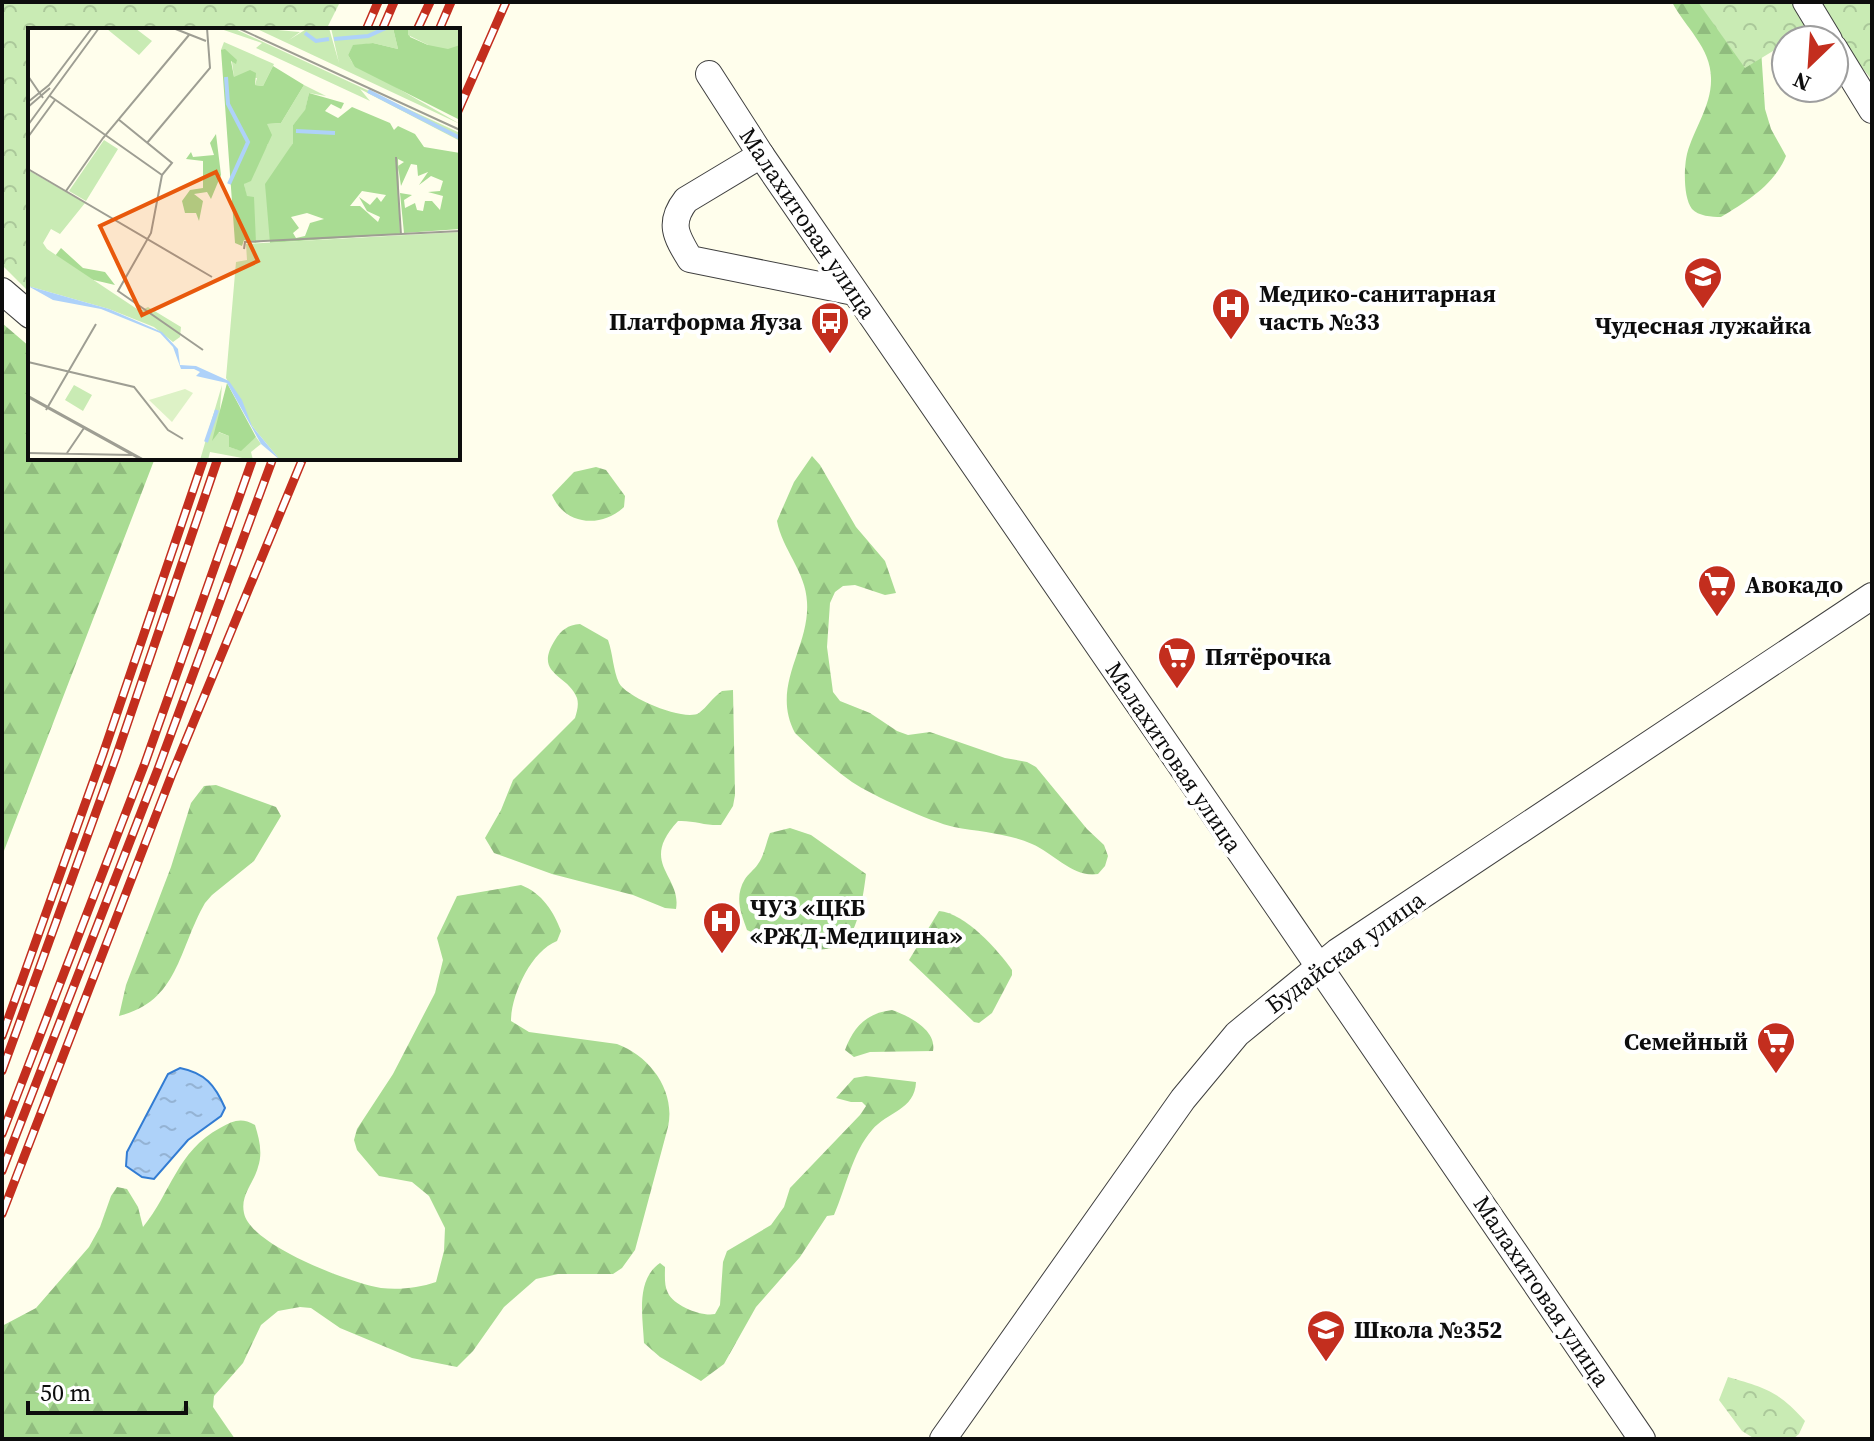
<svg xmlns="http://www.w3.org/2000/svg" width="1874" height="1441" font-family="'Source Serif 4',serif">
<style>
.forest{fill:url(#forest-firs)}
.park{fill:url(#park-crowns)}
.water{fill:url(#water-ripples);stroke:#327cd3;stroke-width:2}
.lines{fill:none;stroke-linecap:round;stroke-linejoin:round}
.minor-casing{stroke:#404040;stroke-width:28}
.minor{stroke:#fff;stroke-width:26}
.rail-casing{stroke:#c32e1e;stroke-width:9}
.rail{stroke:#fff;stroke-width:6;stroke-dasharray:18;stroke-linecap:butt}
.labels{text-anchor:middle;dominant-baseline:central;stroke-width:8;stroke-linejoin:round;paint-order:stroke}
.street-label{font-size:24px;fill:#0d0d0d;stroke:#fff}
.poi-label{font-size:24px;font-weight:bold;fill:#0d0d0d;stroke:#fff;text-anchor:start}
.inset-river{fill:none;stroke:#aed2f9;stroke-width:4}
.inset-road{fill:none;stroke:#9e9e93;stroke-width:2}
.view{fill:#e8590c;fill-opacity:0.15;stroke:#e8590c;stroke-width:4}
.inset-edge{fill:none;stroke:#0d0d0d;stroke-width:4}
</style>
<defs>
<pattern id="forest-firs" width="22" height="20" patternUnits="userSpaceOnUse" patternTransform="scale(2)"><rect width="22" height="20" fill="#a9dc93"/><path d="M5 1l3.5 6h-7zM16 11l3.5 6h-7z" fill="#90bc7e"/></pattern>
<pattern id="park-crowns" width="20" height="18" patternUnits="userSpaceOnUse" patternTransform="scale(2)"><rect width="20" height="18" fill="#c9ebb4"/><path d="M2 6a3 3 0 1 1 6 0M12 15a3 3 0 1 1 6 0" fill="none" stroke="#abc89a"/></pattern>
<pattern id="water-ripples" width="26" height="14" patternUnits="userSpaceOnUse" patternTransform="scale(2)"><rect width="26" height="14" fill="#aed2f9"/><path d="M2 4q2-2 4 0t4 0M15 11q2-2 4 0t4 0" fill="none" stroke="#94b3d4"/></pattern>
</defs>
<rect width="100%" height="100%" fill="#fffeec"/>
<g class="forest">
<path d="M 1672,2 L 1748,2 L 1760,34 L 1765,109 L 1771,129 L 1786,156 C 1774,185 1747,201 1721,217 C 1712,217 1698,216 1692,209 C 1683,197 1684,167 1687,154 C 1694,128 1712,105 1711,78 C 1711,48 1685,27 1672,2 Z"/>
<polygon points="2,323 30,347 30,458 155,458 2,856"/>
<path d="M 812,456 L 820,465 L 856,527 L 885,561 L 896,593 L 885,595 L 855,585 L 843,586 L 835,592 L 830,603 L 827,647 L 833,692 L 840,701 L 870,713 L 897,731 L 908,735 L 930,732 L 1005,758 L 1027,762 L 1036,767 L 1087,829 L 1104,845 L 1108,856 L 1105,866 L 1098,874 C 1073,878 1055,854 1032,844 C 1007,833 980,832 954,827 C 931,822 871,795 852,782 C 832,768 813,750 795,733 C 770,685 810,649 807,602 C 806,572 782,549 777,521 L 794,482 Z"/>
<path d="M 596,467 L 606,470 L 625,496 L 624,507 C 602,528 565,526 552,495 L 574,472 Z"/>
<path d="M 580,624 L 608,640 C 613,654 613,670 619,683 C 627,698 685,722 699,713 C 707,707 713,697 722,691 L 733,690 L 735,795 L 733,806 L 721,825 C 706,826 693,820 678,821 C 638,864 682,875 676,909 L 665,908 L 633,895 L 552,874 L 494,853 L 485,838 L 501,810 L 513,780 L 575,718 C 577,711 579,705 577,698 C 568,674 533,675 555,640 C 561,630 568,625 580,624 Z"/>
<path d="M 216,785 L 276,807 L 281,816 L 254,861 L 212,895 L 205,903 C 178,950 179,1001 119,1016 L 126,985 L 171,867 L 191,803 L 204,786 Z"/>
<path d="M 790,828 L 811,835 L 866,874 C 864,891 859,927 847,939 C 826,962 771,942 747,930 C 741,913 734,897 745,879 C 748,874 754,870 758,864 C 764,856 766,843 770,833 Z"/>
<path d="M 521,885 C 542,893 554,912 561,931 L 557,941 C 531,951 511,995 511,1021 L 529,1032 L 617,1044 C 650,1056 676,1091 668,1127 L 635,1250 L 622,1268 L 613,1274 L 558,1274 L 536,1279 L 504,1307 L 473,1351 L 457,1367 L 412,1358 L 340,1328 L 311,1308 L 300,1307 L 278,1311 L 261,1325 L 243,1363 L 214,1396 L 213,1407 L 235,1439 L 2,1439 L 2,1326 L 36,1308 L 89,1247 L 100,1227 L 111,1196 L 117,1187 L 127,1189 L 138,1207 L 143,1227 C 171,1193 177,1151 220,1128 C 233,1121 241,1117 255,1125 C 259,1138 263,1153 258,1167 C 254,1183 240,1195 244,1213 C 250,1245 350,1283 381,1288 C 399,1290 419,1288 436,1282 L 444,1251 L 445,1228 L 429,1196 L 412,1182 L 379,1176 L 357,1150 L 354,1140 L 357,1129 L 393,1074 L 435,993 L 443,960 L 437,938 L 457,896 Z"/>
<path d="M 939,911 C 965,913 998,950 1012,970 L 1012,975 L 992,1013 L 979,1023 L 974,1022 L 909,960 Z"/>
<path d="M 892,1010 C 909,1016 937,1030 933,1051 L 870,1052 L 854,1057 L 845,1050 C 854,1026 867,1013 892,1010 Z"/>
<path d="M 866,1076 L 916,1082 C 915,1110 887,1112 872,1130 C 852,1153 846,1188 834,1215 L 827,1216 L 800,1257 L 756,1307 L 724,1364 L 701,1381 L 660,1357 L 644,1343 C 643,1318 635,1280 660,1263 L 665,1267 C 665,1275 664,1286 668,1293 C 674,1306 702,1317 715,1314 L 720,1305 L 723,1262 L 727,1251 L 771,1225 L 784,1207 L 790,1188 L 860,1115 L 866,1106 L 862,1102 L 851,1102 L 836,1098 L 854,1078 Z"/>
</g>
<g class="park">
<polygon points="2,2 340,2 326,30 30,30 30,293 2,265"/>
<polygon points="1698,2 1872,2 1872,80 1831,29 1806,31 1786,40 1786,43 1745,68"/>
<path d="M 1728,1377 C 1766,1388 1778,1391 1805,1421 L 1799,1434 L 1793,1439 L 1755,1439 L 1742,1431 L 1719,1400 Z"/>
</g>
<path class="water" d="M 180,1068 C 205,1073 215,1085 225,1108 L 221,1116 L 188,1140 L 154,1179 L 142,1177 L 126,1166 L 127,1152 L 168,1074 Z"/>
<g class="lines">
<g class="minor-casing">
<g id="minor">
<polyline points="1806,2 1829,40"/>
<polyline points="1834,48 1872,110"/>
<path d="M 709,74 L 761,155 C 1054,584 1351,1009 1642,1439"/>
<path d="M 761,155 L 686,200 C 668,223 676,236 690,259 L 854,292"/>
<polyline points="2,291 30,315"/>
<polyline points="943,1439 1183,1099 1237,1034 1337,952 1872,596"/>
</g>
</g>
<use href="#minor" class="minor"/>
<g class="rail-casing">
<g id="rail">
<polyline points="366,30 378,2"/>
<polyline points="382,30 394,2"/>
<polyline points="417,30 430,2"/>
<polyline points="439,30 451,2"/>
<polyline points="458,111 506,2"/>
<polyline points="2,1036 103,754 204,458"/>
<polyline points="2,1071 116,757 218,458"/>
<polyline points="2,1134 145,763 253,458"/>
<polyline points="2,1171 158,769 273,458"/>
<polyline points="2,1214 172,774 303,458"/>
</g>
</g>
<use href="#rail" class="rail"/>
</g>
<defs>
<g id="school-pin" transform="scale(2)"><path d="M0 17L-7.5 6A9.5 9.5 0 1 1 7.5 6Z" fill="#c32e1e" stroke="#fff"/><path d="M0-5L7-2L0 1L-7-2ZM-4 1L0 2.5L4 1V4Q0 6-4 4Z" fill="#fff"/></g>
<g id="hospital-pin" transform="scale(2)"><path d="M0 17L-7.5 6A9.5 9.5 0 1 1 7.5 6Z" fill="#c32e1e" stroke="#fff"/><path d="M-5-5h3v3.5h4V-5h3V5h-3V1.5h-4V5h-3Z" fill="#fff"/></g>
<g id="bus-pin" transform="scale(2)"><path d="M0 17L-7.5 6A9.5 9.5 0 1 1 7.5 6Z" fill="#c32e1e" stroke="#fff"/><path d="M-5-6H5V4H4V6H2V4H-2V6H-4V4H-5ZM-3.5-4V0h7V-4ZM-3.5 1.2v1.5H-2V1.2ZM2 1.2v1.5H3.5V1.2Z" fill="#fff"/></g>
<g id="supermarket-pin" transform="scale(2)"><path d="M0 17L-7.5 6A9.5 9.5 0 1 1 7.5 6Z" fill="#c32e1e" stroke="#fff"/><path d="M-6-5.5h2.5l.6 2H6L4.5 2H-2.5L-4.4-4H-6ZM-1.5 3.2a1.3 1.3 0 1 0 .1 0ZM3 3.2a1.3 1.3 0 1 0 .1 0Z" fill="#fff"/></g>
</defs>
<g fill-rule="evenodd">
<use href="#school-pin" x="1703" y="276"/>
<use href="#hospital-pin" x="1231" y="307"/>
<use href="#bus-pin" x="830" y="321"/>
<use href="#supermarket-pin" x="1717" y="584"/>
<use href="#supermarket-pin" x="1177" y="656"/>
<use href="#hospital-pin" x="722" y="921"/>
<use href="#supermarket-pin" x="1776" y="1041"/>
<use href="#school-pin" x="1326" y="1329"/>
</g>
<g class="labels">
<g class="street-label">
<text transform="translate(808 223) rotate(56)">Малахитовая улица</text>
<text transform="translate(1174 757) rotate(56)">Малахитовая улица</text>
<text transform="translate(1345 952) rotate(-36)">Будайская улица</text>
<text transform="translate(1542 1291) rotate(56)">Малахитовая улица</text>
</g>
<g class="poi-label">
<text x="1259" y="293">Медико-санитарная<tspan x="1259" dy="28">часть №33</tspan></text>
<text x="802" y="321" text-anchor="end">Платформа Яуза</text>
<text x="1703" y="325" text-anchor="middle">Чудесная лужайка</text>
<text x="1745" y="584">Авокадо</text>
<text x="1205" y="656">Пятёрочка</text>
<text x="750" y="907">ЧУЗ «ЦКБ<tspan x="750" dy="28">«РЖД-Медицина»</tspan></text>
<text x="1748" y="1041" text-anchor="end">Семейный</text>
<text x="1354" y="1329">Школа №352</text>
</g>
</g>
<g transform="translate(28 28)">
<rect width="432" height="432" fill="#fffeec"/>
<path d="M 190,0 L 205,0 L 432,105 L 432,113 L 332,61 L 342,73 L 228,20 L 234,15 ZM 227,0 L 272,4 L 261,12 L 280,0 L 301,0 L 311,35 L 303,0 L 365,0 L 370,21 L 345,15 L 325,18 L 320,27 L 324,34 L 432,96 ZM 196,14 L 246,36 L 235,58 L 227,57 L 229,50 L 206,49 L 203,27 L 193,22 ZM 276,57 L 298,68 L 281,65 L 277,83 L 265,97 L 265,115 L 247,146 L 242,212 L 228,215 L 216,156 L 240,116 L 239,96 L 253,95 ZM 194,357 L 190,404 L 201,408 L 201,419 L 211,422 L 228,409 L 233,416 L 223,424 L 225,432 L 182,424 L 180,432 L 172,432 Z" fill="#c9ebb4"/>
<path d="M 365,0 L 380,0 L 382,9 L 400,17 L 432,17 L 432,92 L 327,39 L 320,27 L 325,17 L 345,15 L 370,21 ZM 197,21 L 209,32 L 208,36 L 203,33 L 206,49 L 222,42 L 228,45 L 227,57 L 235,58 L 245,38 L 276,57 L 253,95 L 239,96 L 244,107 L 223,153 L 216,156 L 219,168 L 226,169 L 228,215 L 216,212 L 214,218 L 207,215 L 193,22 ZM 281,65 L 316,75 L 313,81 L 303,76 L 297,83 L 310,90 L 324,79 L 362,95 L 366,102 L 370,98 L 387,106 L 396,119 L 432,125 L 432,201 L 376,205 L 372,165 L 384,167 L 376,172 L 377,180 L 387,175 L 389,182 L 395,183 L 397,173 L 404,173 L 412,182 L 415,168 L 400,164 L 412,163 L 415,153 L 403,148 L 391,157 L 400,144 L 390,148 L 389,137 L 383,136 L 373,158 L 370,138 L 376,134 L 370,131 L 372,206 L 242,215 L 237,156 L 265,115 L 265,97 L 277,82 ZM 334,163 L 358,167 L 353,174 L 349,169 L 342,177 L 331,169 L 339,183 L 352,189 L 350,194 L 332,178 L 322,178 ZM 279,185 L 296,191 L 282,195 L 277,208 L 268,210 L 265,205 L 271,200 L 263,189 ZM 188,106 L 193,147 L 183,171 L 179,164 L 166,166 L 175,173 L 171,193 L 168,185 L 157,185 L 154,173 L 162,162 L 175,160 L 175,133 L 158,131 L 163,124 L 165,129 L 186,127 L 182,115 ZM 33,220 L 55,240 L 77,244 L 87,257 L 57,250 L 27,228 ZM 199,355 L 228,409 L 213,423 L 201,419 L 201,408 L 191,404 L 184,413 Z" fill="#a9dc93" fill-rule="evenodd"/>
<path d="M 380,0 L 432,0 L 432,17 L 420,21 L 400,17 L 380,7 Z" fill="#c9ebb4"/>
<path d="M 107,0 L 124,13 L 111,27 L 79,1 ZM 76,112 L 90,121 L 58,173 L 41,163 ZM 0,142 L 57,175 L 32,206 L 23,201 L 15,215 L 19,221 L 112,283 L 120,279 L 153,299 L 152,309 L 145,314 L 126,299 L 81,281 L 0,258 ZM 432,204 L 432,432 L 252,432 L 224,398 L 198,350 L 208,234 L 219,232 L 218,216 ZM 46,357 L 64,367 L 55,383 L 37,372 Z" fill="#c9ebb4"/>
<path d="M 157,361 L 165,365 L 144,394 L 121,372 Z" fill="#ddf2c6"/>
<path d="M 0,258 L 81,281 L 134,304 L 150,321 L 152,337 L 168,338 L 201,353 L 214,372 L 224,398 L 252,432 L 233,416 L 199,355 L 168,348 L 172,344 L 166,341 L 153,341 L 145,319 L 132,305 L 73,281 L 25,272 Z" fill="#aed2f9"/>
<path class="inset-river" d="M 277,5 L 288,13 L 301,11M 306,11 L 340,8 L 358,0M 198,49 L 200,76 L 220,114 L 201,156M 340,63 L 432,110M 268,103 L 307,105M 178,414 L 189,382"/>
<path class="inset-road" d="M 145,0 L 178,13M 210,0 L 432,102M 0,48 L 15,70M 22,68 L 134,147M 0,74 L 21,57 L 64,0M 0,79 L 22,60M 90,91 L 144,135 L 134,147 L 123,205 L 90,263 L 175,322M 0,97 L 71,0M 0,109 L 27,72M 119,115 L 182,40 L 179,0M 368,129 L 373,207M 0,141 L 184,249M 38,163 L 75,110 L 161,7M 216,221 L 217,214 L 432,203M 0,334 L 106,359 L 140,402 L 155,411M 0,368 L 116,432M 0,369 L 114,432M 18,382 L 68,296M 0,425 L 104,427M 39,425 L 56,400"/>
<path class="view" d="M 188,144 L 230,233 L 114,287 L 72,198 Z"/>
<rect width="432" height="432" class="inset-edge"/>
</g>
<rect width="1874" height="1441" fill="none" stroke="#0d0d0d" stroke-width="8"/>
<g transform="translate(1810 64) rotate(205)"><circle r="38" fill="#ffffff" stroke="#9e9e9e" stroke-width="2"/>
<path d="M0-6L14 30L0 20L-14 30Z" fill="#c32e1e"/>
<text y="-12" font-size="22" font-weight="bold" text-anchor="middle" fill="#0d0d0d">N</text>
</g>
<path d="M28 1401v12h158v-12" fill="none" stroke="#0d0d0d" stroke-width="4"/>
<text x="40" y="1401" font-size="24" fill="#0d0d0d" stroke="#ffffff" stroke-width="6" paint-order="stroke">50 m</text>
</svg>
